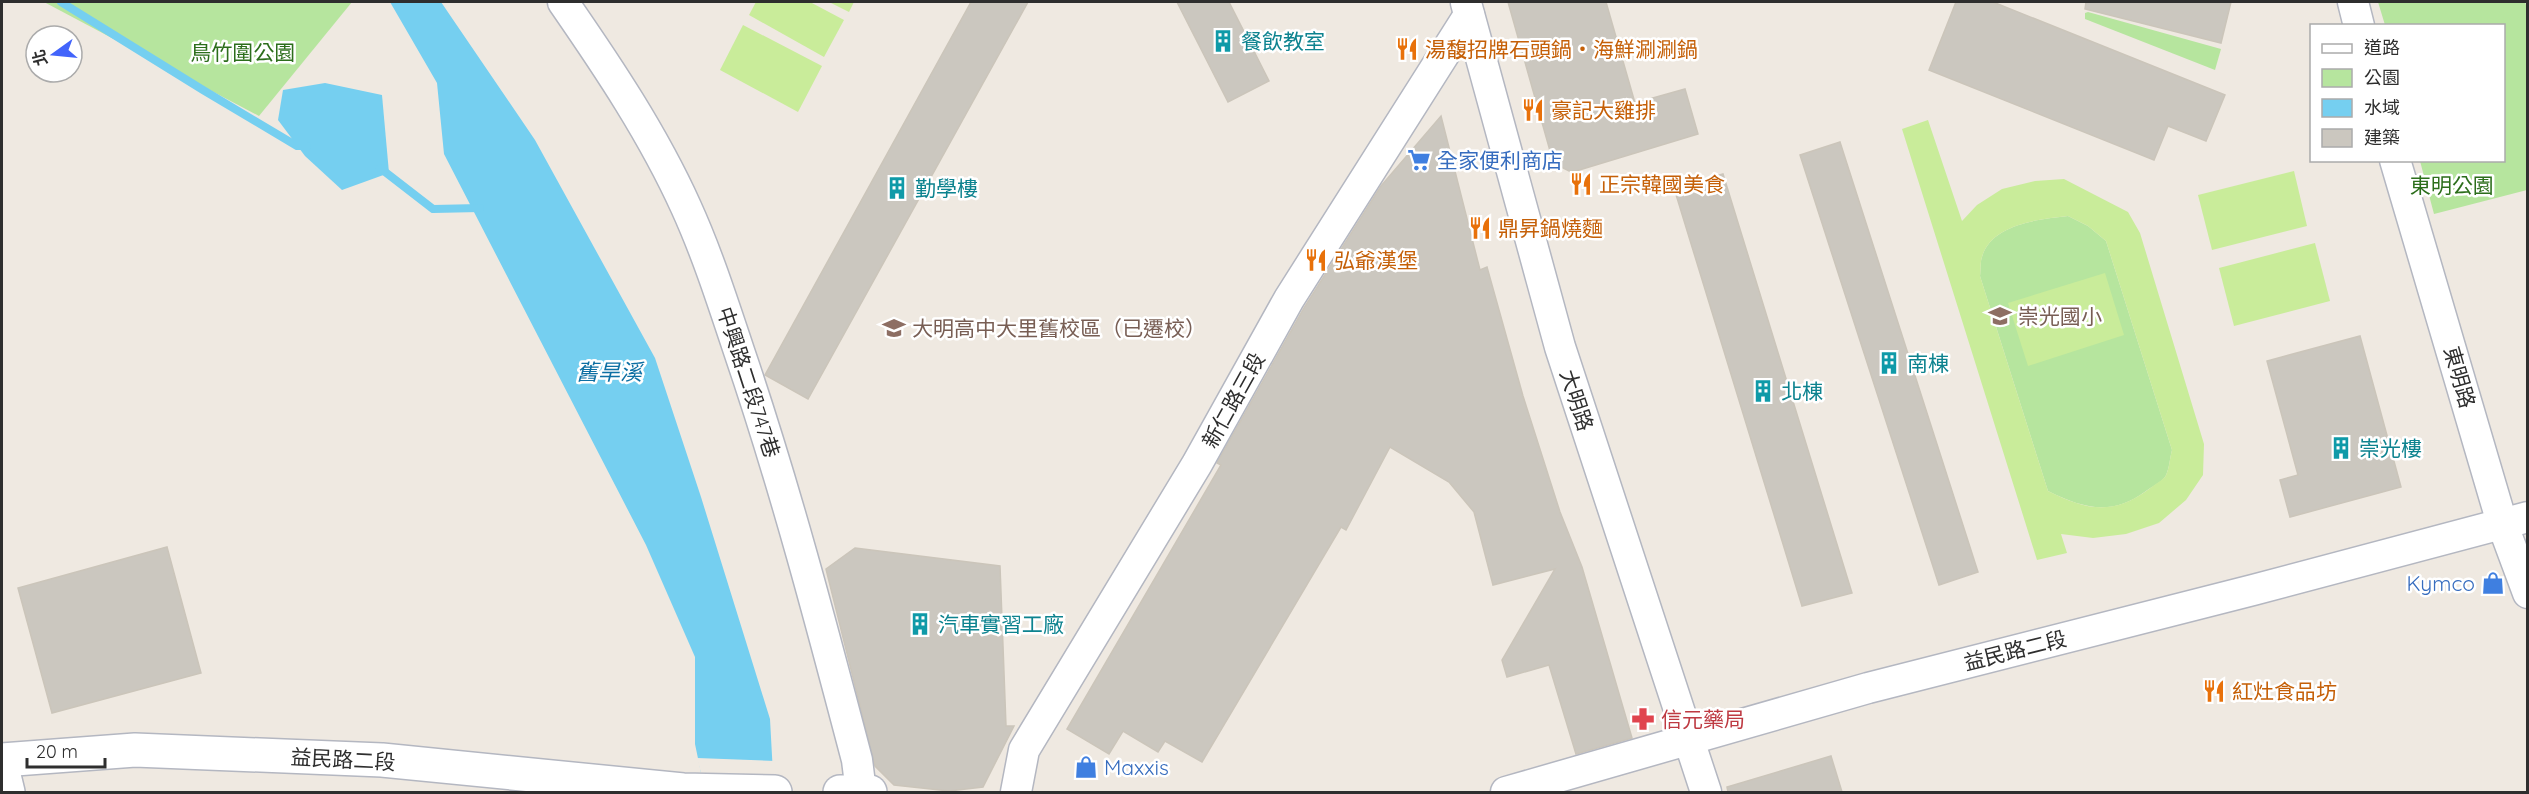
<svg xmlns="http://www.w3.org/2000/svg" width="2529" height="794" font-family="Quicksand,'Noto Sans TC',sans-serif">
<style>
.green{fill:#b6e59e}
.pitch{fill:#c9ec9a;fill-rule:evenodd}
.water{fill:#75cff0}
.pier{fill:#efe9e1}
.lines{fill:none;stroke-linecap:round;stroke-linejoin:round}
.stream{stroke:#75cff0;stroke-width:8}
.building{fill:#cbc7bf;stroke:#cbc5ba;stroke-width:1.5}
.minor-casing{stroke:#b4b7c1;stroke-width:33}
.tertiary-casing{stroke:#b4b7c1;stroke-width:36}
.minor{stroke:#fff;stroke-width:30}
.tertiary{stroke:#fff;stroke-width:33}
.labels{text-anchor:middle;dominant-baseline:central;stroke-width:5;stroke-linejoin:round;paint-order:stroke}
.culture-label{font-size:21px;fill:#0d838f;stroke:#fff;text-anchor:start}
.food-label{font-size:21px;fill:#c56008;stroke:#fff;text-anchor:start}
.park-label{font-size:21px;fill:#2c6e1b;stroke:#fff}
.shop-label{font-size:21px;fill:#366cbe;stroke:#fff;text-anchor:start}
.education-label{font-size:21px;fill:#785e54;stroke:#fff;text-anchor:start}
.street-label{font-size:21px;fill:#2e2e2e;stroke:#fff}
.health-label{font-size:21px;fill:#be3a42;stroke:#fff;text-anchor:start}
.water-label{font-size:22px;font-style:italic;fill:#0d6fa3;stroke:#fff}
</style>
<rect width="100%" height="100%" fill="#efe9e1"/>
<g class="green">
<polygon points="44,2 352,2 259,116"/>
<polygon points="2378,2 2525,2 2528,11 2527,190 2434,214 2420,161 2504,160 2504,26 2385,25"/>
<polygon points="2088,12 2221,49 2215,70 2085,19 2085,13"/>
<path d="M 2068,216 L 2088,226 L 2106,241 L 2172,450 C 2170,457 2169,471 2165,477 C 2160,483 2151,487 2146,491 C 2111,517 2083,508 2048,491 L 1980,276 C 1981,270 1980,262 1982,257 C 1991,224 2040,219 2068,216 Z"/>
</g>
<g class="pitch">
<polygon points="756,2 810,2 844,20 824,57 749,15"/>
<polygon points="829,2 854,2 849,12"/>
<polygon points="743,25 822,66 798,112 720,70"/>
<path d="M 1928,120 L 1962,221 L 1977,205 L 2002,189 L 2035,181 L 2064,179 L 2128,212 L 2140,233 L 2204,444 L 2203,475 L 2186,500 L 2159,523 L 2126,534 L 2093,538 L 2061,534 L 2067,553 L 2037,560 L 1902,129 ZM 2068,216 L 2088,226 L 2106,241 L 2172,450 C 2170,457 2169,471 2165,477 C 2161,481 2154,485 2149,489 C 2113,516 2086,510 2048,491 L 1980,276 C 1981,270 1980,262 1982,257 C 1991,224 2040,219 2068,216 Z"/>
<polygon points="2294,171 2307,226 2212,250 2198,195"/>
<polygon points="2315,243 2330,301 2234,326 2219,268"/>
<polygon points="2105,273 2124,335 2028,366 2008,303"/>
</g>
<g class="water">
<polygon points="390,2 441,2 535,140 655,358 701,497 770,719 774,792 705,792 695,744 695,657 646,545 444,154 437,83"/>
<polygon points="325,83 382,95 389,173 342,190 305,156 278,120 283,90"/>
</g>
<polygon class="pier" points="697,758 775,761 777,792 706,792"/>
<g class="lines">
<g class="stream">
<polyline points="61,2 203,90 297,146 307,146"/>
<polyline points="380,168 433,209 480,208"/>
</g>
</g>
<g class="building">
<polygon points="971,2 1028,2 808,399 765,375"/>
<polygon points="1177,2 1229,2 1269,81 1228,102"/>
<polygon points="1508,2 1606,2 1635,103 1685,89 1698,134 1576,171 1571,172 1559,166 1552,158"/>
<polygon points="1956,2 1993,2 2225,95 2206,141 2168,126 2154,160 1929,70"/>
<polygon points="2086,2 2231,2 2221,43 2085,9"/>
<polygon points="1441,116 1480,270 1487,267 1523,396 1560,512 1582,567 1632,738 1576,754 1549,665 1507,677 1502,660 1555,569 1493,585 1474,512 1449,482 1390,447 1346,530 1341,527 1202,762 1165,741 1158,752 1123,731 1109,754 1067,729 1221,465 1217,463 1304,308 1381,186"/>
<polygon points="1840,142 1978,572 1939,585 1800,155"/>
<polygon points="1723,174 1852,593 1802,606 1674,188"/>
<polygon points="2360,336 2401,487 2290,517 2280,480 2298,475 2267,361"/>
<polygon points="167,547 201,673 52,713 18,588"/>
<polygon points="855,548 1000,566 1006,726 1014,726 983,787 949,791 894,785 875,766 826,569"/>
<polygon points="1831,756 1842,792 1728,792 1727,787"/>
</g>
<g class="lines">
<g class="minor-casing">
<g id="minor">
<path d="M 563,2 C 608,67 653,134 686,207 C 707,253 723,303 739,351 C 785,486 821,623 857,760 L 861,792"/>
<polyline points="2353,2 2359,26"/>
<polyline points="1466,3 1560,347 1706,792"/>
<polyline points="2395,160 2502,523 2528,593"/>
<polyline points="1016,792 1024,750 1197,464 1289,299 1469,15"/>
<polyline points="1506,792 1868,688 2253,590 2528,517"/>
</g>
</g>
<g class="tertiary-casing">
<g id="tertiary">
<polyline points="2,760 135,750 382,760 683,790 775,792"/>
<polyline points="2,767 8,792"/>
<polyline points="840,792 870,792"/>
</g>
</g>
<use href="#minor" class="minor"/>
<use href="#tertiary" class="tertiary"/>
</g>
<defs>
<g id="building-bare" transform="scale(1.8)"><path d="M-4-6H4V6H1V3H-1V6H-4ZM-2.5-4.3h1.7v1.8h-1.7ZM.8-4.3h1.7v1.8H.8ZM-2.5-1h1.7V.8h-1.7ZM.8-1h1.7V.8H.8Z" fill="#0f9aa8" stroke="#fff" stroke-width="2.5" paint-order="stroke"/></g>
<g id="restaurant-bare" transform="scale(1.8)"><path d="M-5-6h1v4h1v-4h1v4h1v-4h1v5L-1.5 .5V6h-2V.5L-5-1ZM5-6V6H3V1.5H1.5Q1.5-4 5-6Z" fill="#e8710a" stroke="#fff" stroke-width="2.5" paint-order="stroke"/></g>
<g id="supermarket-bare" transform="scale(1.8)"><path d="M-6-5.5h2.5l.6 2H6L4.5 2H-2.5L-4.4-4H-6ZM-1.5 3.2a1.3 1.3 0 1 0 .1 0ZM3 3.2a1.3 1.3 0 1 0 .1 0Z" fill="#3f7fe0" stroke="#fff" stroke-width="2.5" paint-order="stroke"/></g>
<g id="school-bare" transform="scale(1.8)"><path d="M0-5L7-2L0 1L-7-2ZM-4 1L0 2.5L4 1V4Q0 6-4 4Z" fill="#8d6e63" stroke="#fff" stroke-width="2.5" paint-order="stroke"/></g>
<g id="shop-bare" transform="scale(1.8)"><path d="M-5-2.5h2.3a2.7 3.5 0 0 1 5.4 0H5L5.5 6h-11ZM-1.5-2.5h3a1.5 2.3 0 0 0-3 0Z" fill="#3f7fe0" stroke="#fff" stroke-width="2.5" paint-order="stroke"/></g>
<g id="pharmacy-bare" transform="scale(1.8)"><path d="M-2-6h4v4h4v4h-4v4h-4v-4h-4v-4h4Z" fill="#e0444e" stroke="#fff" stroke-width="2.5" paint-order="stroke"/></g>
</defs>
<g fill-rule="evenodd">
<use href="#building-bare" x="1223" y="41"/>
<use href="#restaurant-bare" x="1407" y="49"/>
<use href="#restaurant-bare" x="1533" y="110"/>
<use href="#supermarket-bare" x="1419" y="160"/>
<use href="#restaurant-bare" x="1581" y="184"/>
<use href="#building-bare" x="897" y="188"/>
<use href="#restaurant-bare" x="1480" y="228"/>
<use href="#restaurant-bare" x="1316" y="260"/>
<use href="#school-bare" x="2000" y="316"/>
<use href="#school-bare" x="894" y="328"/>
<use href="#building-bare" x="1889" y="363"/>
<use href="#building-bare" x="1763" y="391"/>
<use href="#building-bare" x="2341" y="448"/>
<use href="#shop-bare" x="2493" y="583"/>
<use href="#building-bare" x="920" y="624"/>
<use href="#restaurant-bare" x="2214" y="691"/>
<use href="#pharmacy-bare" x="1643" y="719"/>
<use href="#shop-bare" x="1086" y="767"/>
</g>
<g class="labels">
<g class="culture-label">
<text x="1241" y="41">餐飲教室</text>
<text x="915" y="188">勤學樓</text>
<text x="1907" y="363">南棟</text>
<text x="1781" y="391">北棟</text>
<text x="2359" y="448">崇光樓</text>
<text x="938" y="624">汽車實習工廠</text>
</g>
<g class="food-label">
<text x="1425" y="49">湯馥招牌石頭鍋‧海鮮涮涮鍋</text>
<text x="1551" y="110">豪記大雞排</text>
<text x="1599" y="184">正宗韓國美食</text>
<text x="1498" y="228">鼎昇鍋燒麵</text>
<text x="1334" y="260">弘爺漢堡</text>
<text x="2232" y="691">紅灶食品坊</text>
</g>
<g class="park-label">
<text x="243" y="52">鳥竹圍公園</text>
<text x="2452" y="185">東明公園</text>
</g>
<g class="shop-label">
<text x="1437" y="160">全家便利商店</text>
<text x="2475" y="583" text-anchor="end">Kymco</text>
<text x="1104" y="767">Maxxis</text>
</g>
<g class="education-label">
<text x="2018" y="316">崇光國小</text>
<text x="912" y="328">大明高中大里舊校區（已遷校）</text>
</g>
<g class="street-label">
<text transform="translate(2460 377) rotate(74)">東明路</text>
<text transform="translate(749 382) rotate(72)">中興路二段747巷</text>
<text transform="translate(1233 400) rotate(-61)">新仁路三段</text>
<text transform="translate(1577 400) rotate(72)">大明路</text>
<text transform="translate(2015 650) rotate(-14)">益民路二段</text>
<text transform="translate(343 759) rotate(3)">益民路二段</text>
</g>
<g class="health-label">
<text x="1661" y="719">信元藥局</text>
</g>
<g class="water-label">
<text x="609" y="372">舊旱溪</text>
</g>
</g>
<rect width="2529" height="794" fill="none" stroke="#2e2e2e" stroke-width="6"/>
<rect x="2310" y="24" width="195" height="138" fill="#ffffff" stroke="#ababab" stroke-width="1.5"/>
<rect x="2322" y="44" width="30" height="9" fill="#ffffff" stroke="#ababab" stroke-width="1.5"/>
<text x="2364" y="54" font-size="18" fill="#2e2e2e">道路</text>
<rect x="2322" y="69" width="30" height="18" fill="#b6e59e" stroke="#ababab" stroke-width="1.5"/>
<text x="2364" y="84" font-size="18" fill="#2e2e2e">公園</text>
<rect x="2322" y="99" width="30" height="18" fill="#75cff0" stroke="#ababab" stroke-width="1.5"/>
<text x="2364" y="114" font-size="18" fill="#2e2e2e">水域</text>
<rect x="2322" y="129" width="30" height="18" fill="#cbc7bf" stroke="#ababab" stroke-width="1.5"/>
<text x="2364" y="144" font-size="18" fill="#2e2e2e">建築</text>
<g transform="translate(54 54) rotate(255)"><circle r="28" fill="#ffffff" stroke="#ababab" stroke-width="1.5"/>
<path d="M0-4.5L10 22L0 15L-10 22Z" fill="#4264fb"/>
<text y="-9" font-size="16" font-weight="bold" text-anchor="middle" fill="#2e2e2e">北</text>
</g>
<path d="M27 758v9h78v-9" fill="none" stroke="#2e2e2e" stroke-width="3"/>
<text x="36" y="758" font-size="18" fill="#2e2e2e" stroke="#ffffff" stroke-width="4.5" paint-order="stroke">20 m</text>
</svg>
